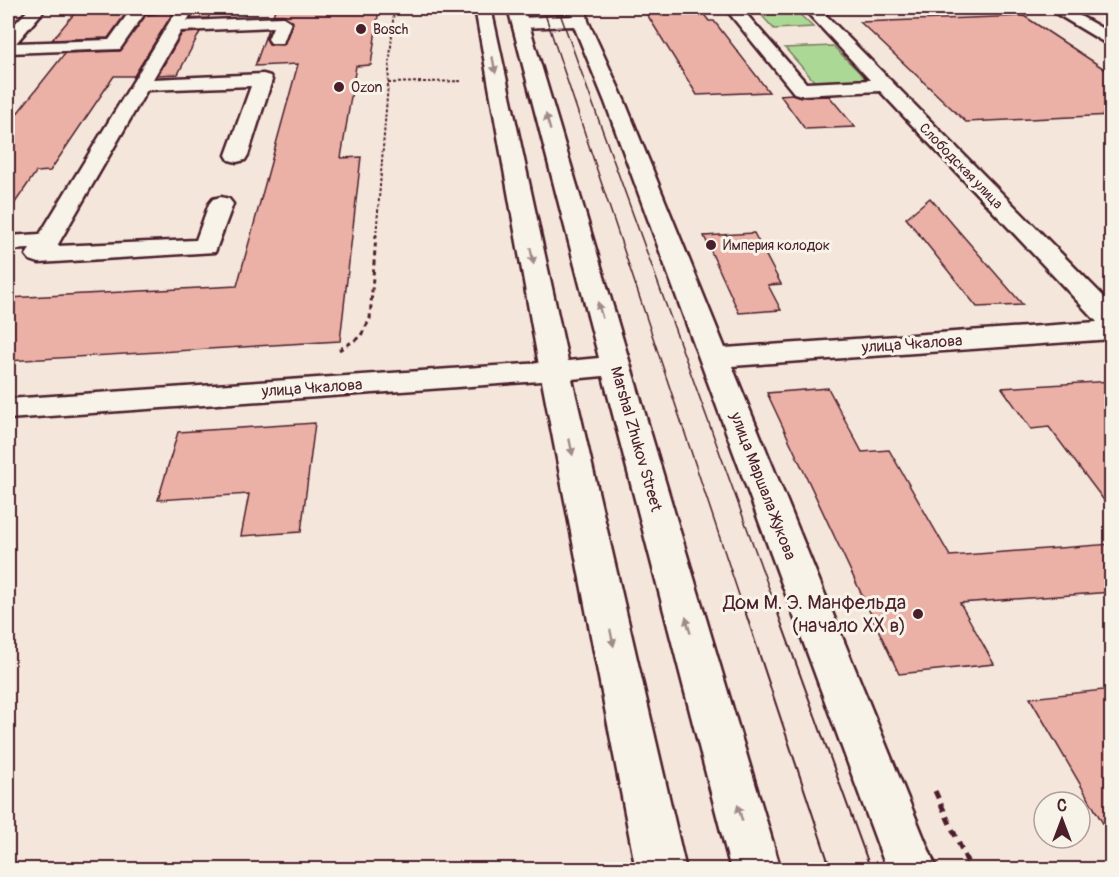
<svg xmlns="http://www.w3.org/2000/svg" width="1119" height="877" font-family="Pangolin,sans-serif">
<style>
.green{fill:#acd896;stroke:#7b7c60;stroke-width:1.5}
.building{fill:#ebb1a7;stroke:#4a1f2b;stroke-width:1.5}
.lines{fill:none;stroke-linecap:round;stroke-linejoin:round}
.minor-casing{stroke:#4a1f2b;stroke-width:5}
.major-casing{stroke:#4a1f2b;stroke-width:5}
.path-far2{stroke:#4a1f2b;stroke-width:2;stroke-dasharray:3 2;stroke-linecap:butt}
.path-far1{stroke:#4a1f2b;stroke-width:3;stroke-dasharray:5 4;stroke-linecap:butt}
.path{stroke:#4a1f2b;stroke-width:5;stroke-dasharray:8 6;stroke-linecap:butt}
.minor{fill:#f7f3e8;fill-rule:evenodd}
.major{fill:#f7f3e8;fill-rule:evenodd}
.tram-far1{stroke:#4a1f2b;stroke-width:1.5}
.tram{stroke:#4a1f2b;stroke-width:2}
.oneway{fill:#a0898a}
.poi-dot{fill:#4a1f2b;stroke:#f7f3e8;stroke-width:2}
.labels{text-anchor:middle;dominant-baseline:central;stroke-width:6;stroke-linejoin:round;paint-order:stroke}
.far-poi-label{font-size:14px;fill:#4a1f2b;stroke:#f7f3e8;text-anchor:start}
.far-street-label{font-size:14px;fill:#4a1f2b;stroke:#f7f3e8}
.street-label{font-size:16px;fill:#4a1f2b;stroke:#f7f3e8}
.near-poi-label{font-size:20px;fill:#4a1f2b;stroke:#f7f3e8;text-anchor:end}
</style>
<rect width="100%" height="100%" fill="#f5e6db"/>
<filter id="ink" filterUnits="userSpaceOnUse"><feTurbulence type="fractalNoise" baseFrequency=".0167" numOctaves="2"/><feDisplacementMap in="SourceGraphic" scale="12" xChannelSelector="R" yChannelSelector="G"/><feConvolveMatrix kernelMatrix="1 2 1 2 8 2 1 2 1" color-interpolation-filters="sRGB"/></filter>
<g filter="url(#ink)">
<g class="green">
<polygon points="755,8 793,8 813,27 774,29"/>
<polygon points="833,46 867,80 815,82 785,48"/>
</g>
<g class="building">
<polygon points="79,8 130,8 108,38 52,40"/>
<polygon points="165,8 176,8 134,76 114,76 50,171 36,172 8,213 8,125 65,53 120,51 146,15 161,13"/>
<polygon points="196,8 213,8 208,18 191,19"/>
<polygon points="276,8 379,8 371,65 356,66 341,158 361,157 340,341 8,361 8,298 237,286 298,64 255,66 268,29 266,38 269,44 283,45 293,23 284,15 273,15"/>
<polygon points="643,8 689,8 692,12 702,12 709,21 714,21 769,92 697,95"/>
<polygon points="1024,16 1112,74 1112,115 966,122 860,22"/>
<polygon points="200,32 178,74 158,75 182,33"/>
<polygon points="792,94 801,97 829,96 855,127 805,129 780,95"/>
<polygon points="930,198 1023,305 977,307 906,218"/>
<polygon points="754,233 781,284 768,285 781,310 739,313 704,236"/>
<polygon points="1112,381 1112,511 1049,427 1031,429 1002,388"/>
<polygon points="828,388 862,452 889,450 950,556 1112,544 1112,592 960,603 994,664 899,674 767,393"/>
<polygon points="315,423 301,532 241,536 249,494 158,500 178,432"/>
<polygon points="1112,689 1112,839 1030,698"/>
</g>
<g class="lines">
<g class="minor-casing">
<g id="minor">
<polygon points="30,8 46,8 16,43 109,40 132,8 163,8 161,11 145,13 120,49 8,53 8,31"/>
<polygon points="178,8 194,8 187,21 283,17 291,22 283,43 271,43 268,39 273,27 181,31 153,79 263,74 270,76 272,80 248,155 245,160 237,162 229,160 226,155 251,86 147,90 57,246 196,240 209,204 213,199 221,197 229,199 233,204 215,252 39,263 30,260 26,255 30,249 8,250 8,236 40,234"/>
<polygon points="570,8 586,8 588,21 625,102 725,348 1097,322 880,91 801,95 794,93 725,8 741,8 806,83 870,80 803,8 819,8 1112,305 1112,339 732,366 937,870 887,870 605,102 574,26 520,28 512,23 520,18 571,16"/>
<polygon points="1047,8 1066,8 1112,34 1112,47"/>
<polygon points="555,362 566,365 570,371 566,377 555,380 8,419 8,399"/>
</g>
</g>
<g class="major-casing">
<polygon id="major" points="475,8 491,8 568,361 599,358 508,8 524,8 781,870 731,870 603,376 572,379 686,870 636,870 540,371"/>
</g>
<g class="path-far2">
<polyline points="388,83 463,81"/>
<polyline points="376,237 394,8"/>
</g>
<polyline class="path-far1" points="339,350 360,337 370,319 376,235"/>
<polyline class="path" points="935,791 971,870"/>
<use href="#minor" class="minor"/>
<use href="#major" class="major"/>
<g class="tram-far1">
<polyline points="543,8 745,613"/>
<polyline points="558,8 778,613"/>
</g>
<g class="tram">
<polyline points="745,611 831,870"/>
<polyline points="777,611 871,870"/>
</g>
</g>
<defs><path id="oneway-solid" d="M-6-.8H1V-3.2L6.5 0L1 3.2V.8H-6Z" transform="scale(1.5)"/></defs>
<g class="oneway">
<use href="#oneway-solid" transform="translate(494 65) rotate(79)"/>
<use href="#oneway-solid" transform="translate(548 122) rotate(-106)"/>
<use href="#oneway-solid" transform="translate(532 256) rotate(79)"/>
<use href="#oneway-solid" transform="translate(600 310) rotate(-106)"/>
<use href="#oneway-solid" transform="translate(571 447) rotate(78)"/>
<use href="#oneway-solid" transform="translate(688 625) rotate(-106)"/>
<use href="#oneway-solid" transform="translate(612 638) rotate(78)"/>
<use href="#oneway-solid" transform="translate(740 813) rotate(-106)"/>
</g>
</g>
<g class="poi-dot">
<circle cx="361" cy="29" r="6"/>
<circle cx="339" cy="87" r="6"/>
<circle cx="711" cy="245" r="6"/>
<circle cx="918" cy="614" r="6"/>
</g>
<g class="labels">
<g class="far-poi-label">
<text x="373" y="29">Bosch</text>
<text x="351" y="87">Ozon</text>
<text x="723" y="245">Империя колодок</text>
</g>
<g class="far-street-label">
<text transform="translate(961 166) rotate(46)">Слободская улица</text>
</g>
<g class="street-label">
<text transform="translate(912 344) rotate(-4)">улица Чкалова</text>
<text transform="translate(312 388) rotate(-4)">улица Чкалова</text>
<text transform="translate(636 439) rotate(74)">Marshal Zhukov Street</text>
<text transform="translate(763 486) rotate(69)">улица Маршала Жукова</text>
</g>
<g class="near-poi-label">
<text x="906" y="602">Дом М. Э. Манфельда<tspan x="906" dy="23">(начало XX в)</tspan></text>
</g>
</g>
<rect width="1119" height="877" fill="none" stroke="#f7f3e8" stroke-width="30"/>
<rect x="15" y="15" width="1089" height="847" fill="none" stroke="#4a1f2b" stroke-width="2" filter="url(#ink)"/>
<g transform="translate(1062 820)"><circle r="28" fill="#f7f3e8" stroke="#b29e9c" stroke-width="1.5"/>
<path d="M0-4.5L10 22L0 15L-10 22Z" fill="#4a1f2b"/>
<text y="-9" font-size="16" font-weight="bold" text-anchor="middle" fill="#4a1f2b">С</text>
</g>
</svg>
